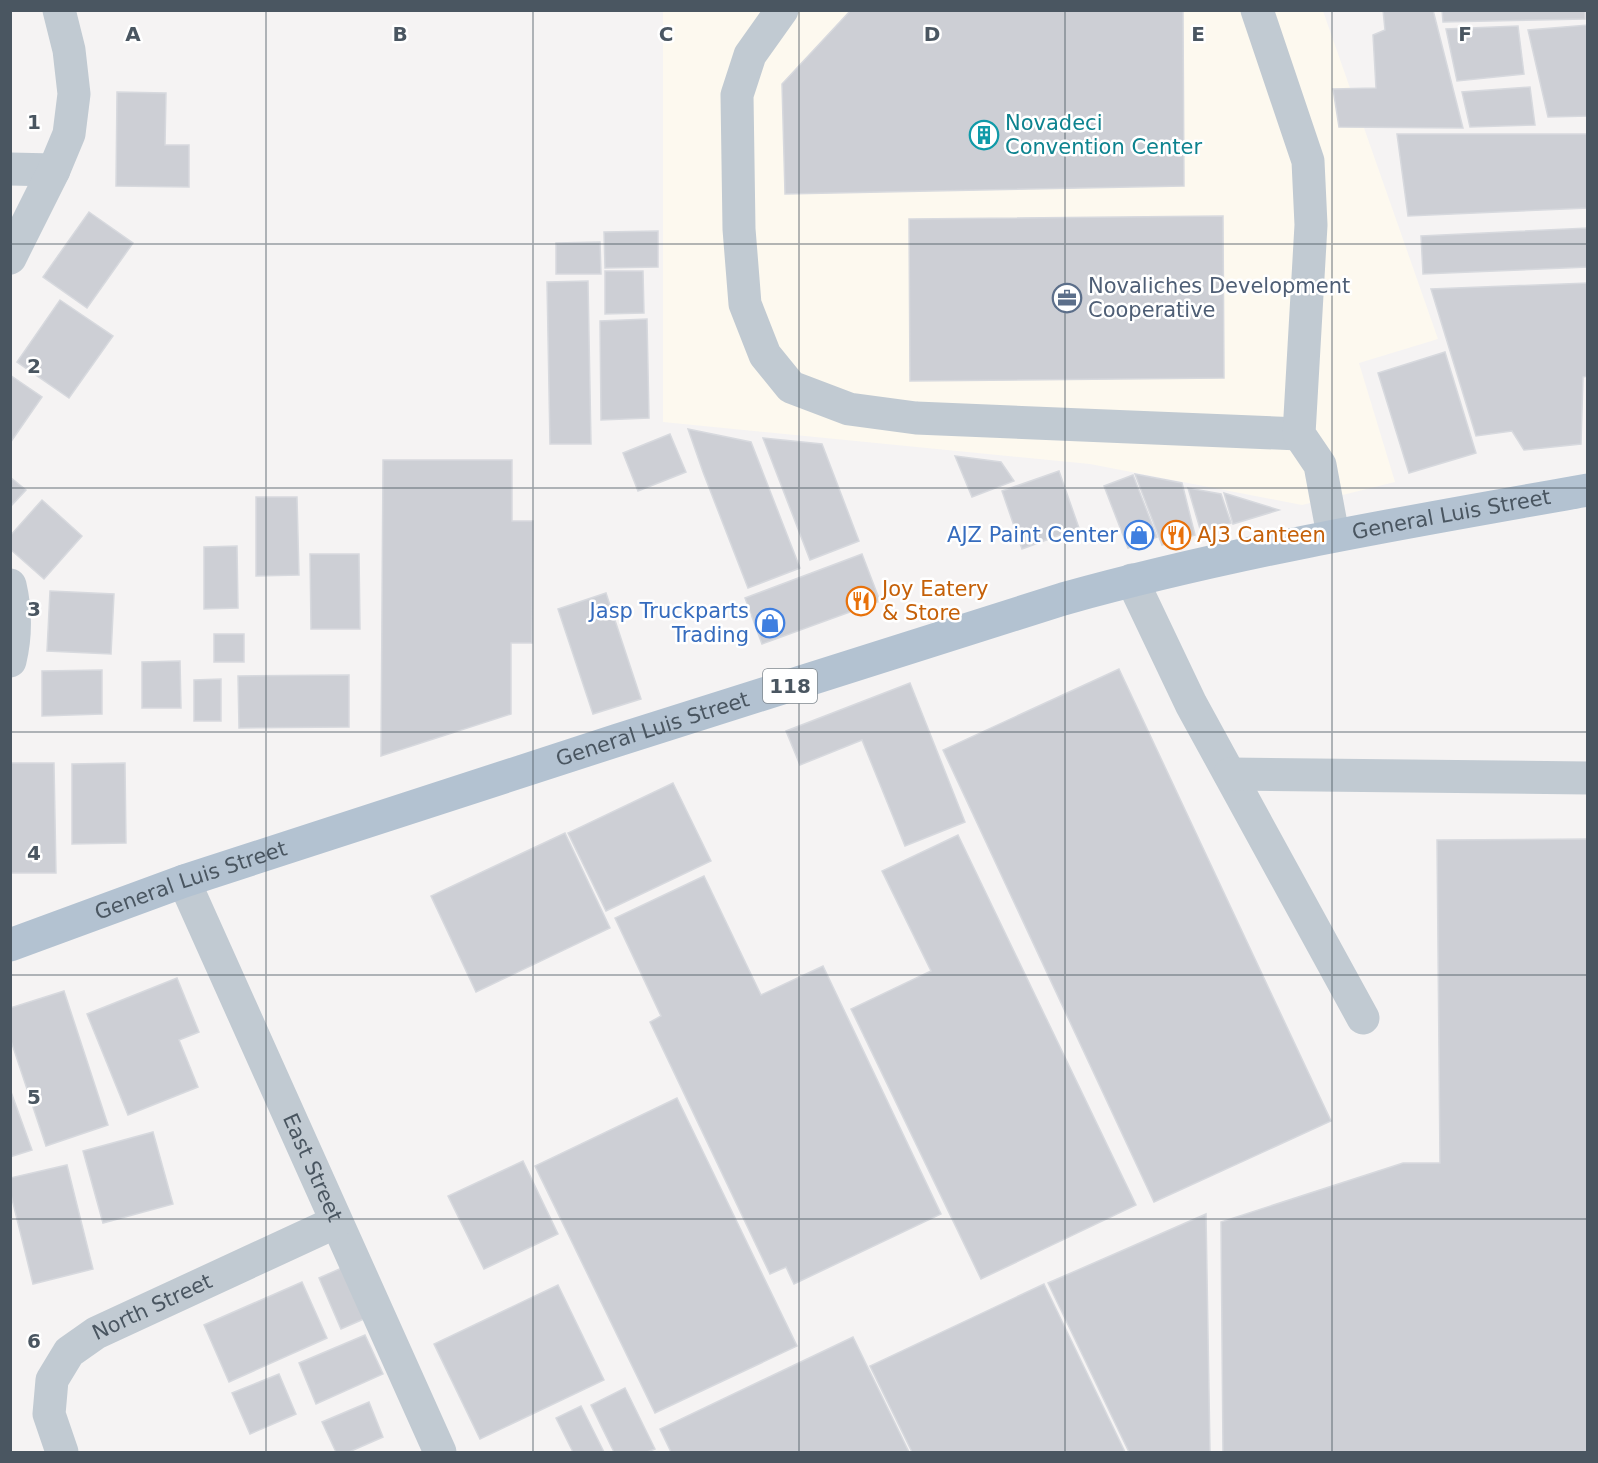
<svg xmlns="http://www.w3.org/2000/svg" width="1598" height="1463" font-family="'DejaVu Sans',sans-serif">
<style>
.commercial{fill:#fdf9ef}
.building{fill:#cdcfd5;stroke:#d7d9de;stroke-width:1.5}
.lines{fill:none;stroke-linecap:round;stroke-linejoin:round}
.minor{stroke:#c1cad2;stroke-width:33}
.major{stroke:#b3c2d1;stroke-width:33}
.grid{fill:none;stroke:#4a5661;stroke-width:1.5;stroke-opacity:0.55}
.labels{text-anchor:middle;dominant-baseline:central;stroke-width:5;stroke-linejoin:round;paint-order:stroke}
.shield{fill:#fff;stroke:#808990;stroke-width:1.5}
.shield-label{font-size:20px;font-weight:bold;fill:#4a5661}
.culture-label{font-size:21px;fill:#0d838f;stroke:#fff;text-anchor:start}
.service-label{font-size:21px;fill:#4e5e75;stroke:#fff;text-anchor:start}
.street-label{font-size:21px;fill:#4a5661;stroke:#fff}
.shop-label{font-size:21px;fill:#366cbe;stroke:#fff;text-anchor:end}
.food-label{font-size:21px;fill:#c56008;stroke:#fff;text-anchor:start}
.grid-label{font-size:20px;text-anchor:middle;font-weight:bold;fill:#4a5661;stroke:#fff;stroke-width:5;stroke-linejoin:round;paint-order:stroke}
</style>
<rect width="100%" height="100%" fill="#f5f3f3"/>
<polygon class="commercial" points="663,11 1323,11 1438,339 1359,363 1395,482 1302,505 1090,464 663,422"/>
<g class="building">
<polygon points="851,10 1183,10 1184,186 785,194 782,84"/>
<polygon points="1383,10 1433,10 1463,128 1339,127 1333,89 1376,88 1373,35 1385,30"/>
<polygon points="1442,10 1585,10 1585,19 1443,22"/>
<polygon points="1588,25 1588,116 1548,117 1528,30"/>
<polygon points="1518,26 1524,74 1457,81 1446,29"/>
<polygon points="1530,87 1535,125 1470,127 1462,92"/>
<polygon points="117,92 166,93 165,145 189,145 189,187 116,186"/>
<polygon points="1397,134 1588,134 1588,208 1408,216"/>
<polygon points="89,212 133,243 87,308 43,277"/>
<polygon points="1223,216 1224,378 910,381 909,219"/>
<polygon points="1588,228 1588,267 1423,274 1421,236"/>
<polygon points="658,231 658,267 605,268 604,232"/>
<polygon points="600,242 601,274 556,274 556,243"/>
<polygon points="605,271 643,271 644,313 605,314"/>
<polygon points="588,281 591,444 550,444 547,282"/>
<polygon points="1588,283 1588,376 1583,377 1581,444 1524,450 1512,431 1476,436 1431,289"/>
<polygon points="60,300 113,336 69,398 17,362"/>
<polygon points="647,319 649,418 601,420 600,321"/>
<polygon points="1445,352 1476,453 1409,473 1378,373"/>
<polygon points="10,375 42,397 10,443"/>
<polygon points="688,429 751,442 800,568 748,588 703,472"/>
<polygon points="670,434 686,472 638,491 623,453"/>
<polygon points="763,438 822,444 859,541 810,560"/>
<polygon points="955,456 1001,462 1014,481 972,497"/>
<polygon points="383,460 512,460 512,521 533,521 532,643 511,643 511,714 381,756"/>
<polygon points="1059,471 1079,528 1022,549 1002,491"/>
<polygon points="1135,474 1182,483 1195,535 1162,545"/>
<polygon points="1133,475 1157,537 1128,548 1104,486"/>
<polygon points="10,477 26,490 10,507"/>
<polygon points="1188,488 1221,494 1231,523 1201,532"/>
<polygon points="1224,493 1279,510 1233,524"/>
<polygon points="256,497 297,497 299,575 256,576"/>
<polygon points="42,500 82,536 44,579 10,549 10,536"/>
<polygon points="237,546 238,608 204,609 204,547"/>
<polygon points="310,554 359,554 360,629 311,629"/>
<polygon points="862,554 880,601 762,644 745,598"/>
<polygon points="50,591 114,594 111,654 47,651"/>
<polygon points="606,593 641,699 593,714 558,609"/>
<rect x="214" y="634" width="30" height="28"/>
<polygon points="180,661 181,708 142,708 142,662"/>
<polygon points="1119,669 1331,1121 1154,1202 943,750"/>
<polygon points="102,670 102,714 42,716 42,671"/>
<polygon points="349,675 349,727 239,728 238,676"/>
<polygon points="221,679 221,721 194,721 194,680"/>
<polygon points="910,683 965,822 905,846 862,740 800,765 786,731"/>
<polygon points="10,763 54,763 56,873 10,873"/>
<polygon points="125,763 126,843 72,844 72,764"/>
<polygon points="673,783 711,861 606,911 568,833"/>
<polygon points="565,833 610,928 476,992 431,896"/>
<polygon points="958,835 1136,1205 981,1279 851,1009 931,971 882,871"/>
<polygon points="1588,839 1588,1452 1223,1452 1221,1222 1403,1163 1440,1163 1437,840"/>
<polygon points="704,876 761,995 823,966 941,1214 794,1284 786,1267 770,1274 650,1022 661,1016 615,918"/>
<polygon points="177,978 199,1032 179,1040 198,1087 128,1115 87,1014"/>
<polygon points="64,991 108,1125 46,1146 10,1038 10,1008"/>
<polygon points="10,1089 32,1150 10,1157"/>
<polygon points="677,1098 797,1346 655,1413 535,1166"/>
<polygon points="153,1132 173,1204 103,1223 83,1151"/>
<polygon points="523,1161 558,1234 484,1269 448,1196"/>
<polygon points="67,1165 93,1269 33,1284 10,1191 10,1178"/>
<polygon points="1206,1214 1210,1452 1129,1452 1048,1283"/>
<polygon points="344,1267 366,1318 341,1329 319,1278"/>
<polygon points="302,1282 327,1338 229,1382 204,1325"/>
<polygon points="1044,1284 1125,1452 912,1452 870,1366"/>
<polygon points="558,1285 604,1380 480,1439 434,1344"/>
<polygon points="365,1335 383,1374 316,1404 299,1363"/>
<polygon points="853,1337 909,1452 671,1452 660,1429"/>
<polygon points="279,1374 296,1414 250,1434 232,1393"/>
<polygon points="625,1388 655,1449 647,1452 614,1452 591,1405"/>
<polygon points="369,1402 383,1437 349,1452 336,1452 322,1422"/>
<polygon points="581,1406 604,1452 573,1452 556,1418"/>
</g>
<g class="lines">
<g class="minor">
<polyline points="782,10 750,55 737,95 739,229 745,304 765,355 791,387 849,409 916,418 1299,434"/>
<polyline points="1257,10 1308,161 1311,225 1299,434 1320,465 1333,535"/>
<polyline points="10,169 54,170"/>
<polyline points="10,258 54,170 69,134 74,94 69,50 59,10"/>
<polyline points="1132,580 1191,704 1363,1018"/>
<path d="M 10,585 C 16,611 16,636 10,661"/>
<polyline points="1230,774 1588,778"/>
<path id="s1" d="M 184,881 L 440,1452"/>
<path id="s2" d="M 62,1452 L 49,1414 L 52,1380 L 69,1352 L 96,1333 L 336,1222"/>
</g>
<path class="major" id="s3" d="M 10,945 L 184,881 L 618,740 L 1063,599 C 1235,551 1412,521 1588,490"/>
</g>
<path class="grid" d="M 266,10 L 266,1452M 533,10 L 533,1452M 799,10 L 799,1452M 1065,10 L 1065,1452M 1332,10 L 1332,1452M 10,244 L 1588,244M 10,488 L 1588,488M 10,732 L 1588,732M 10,975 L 1588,975M 10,1219 L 1588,1219"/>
<defs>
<g id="building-ring" transform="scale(1.5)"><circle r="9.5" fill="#fff" stroke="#0f9aa8" stroke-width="1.5"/><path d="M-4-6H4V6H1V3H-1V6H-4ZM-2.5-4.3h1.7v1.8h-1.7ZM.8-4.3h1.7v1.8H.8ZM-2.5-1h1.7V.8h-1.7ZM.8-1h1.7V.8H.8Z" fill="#0f9aa8"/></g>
<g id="office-ring" transform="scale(1.5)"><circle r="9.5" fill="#fff" stroke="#5c6f8a" stroke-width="1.5"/><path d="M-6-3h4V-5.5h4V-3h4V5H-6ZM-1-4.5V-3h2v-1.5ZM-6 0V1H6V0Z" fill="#5c6f8a"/></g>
<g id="shop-ring" transform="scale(1.5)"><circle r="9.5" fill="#fff" stroke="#3f7fe0" stroke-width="1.5"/><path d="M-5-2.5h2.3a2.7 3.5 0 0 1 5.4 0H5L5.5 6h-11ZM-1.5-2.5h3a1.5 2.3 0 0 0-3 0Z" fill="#3f7fe0"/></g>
<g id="restaurant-ring" transform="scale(1.5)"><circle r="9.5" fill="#fff" stroke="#e8710a" stroke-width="1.5"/><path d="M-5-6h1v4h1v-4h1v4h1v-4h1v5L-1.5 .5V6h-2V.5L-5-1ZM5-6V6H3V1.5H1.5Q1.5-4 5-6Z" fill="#e8710a"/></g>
</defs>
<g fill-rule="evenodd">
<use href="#building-ring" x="984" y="135"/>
<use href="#office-ring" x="1067" y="298"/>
<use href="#shop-ring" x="1139" y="535"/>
<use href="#restaurant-ring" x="1176" y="535"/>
<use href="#restaurant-ring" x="861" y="601"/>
<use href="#shop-ring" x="770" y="623"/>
</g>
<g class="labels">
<rect class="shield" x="763" y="669" width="54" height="34" rx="4.5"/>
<g class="shield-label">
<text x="790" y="686">118</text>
</g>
<g class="culture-label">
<text x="1005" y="123">Novadeci<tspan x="1005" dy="24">Convention Center</tspan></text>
</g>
<g class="service-label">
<text x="1088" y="286">Novaliches Development<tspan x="1088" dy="24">Cooperative</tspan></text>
</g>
<g class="street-label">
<text stroke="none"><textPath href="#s3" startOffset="1506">General Luis Street</textPath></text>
<text stroke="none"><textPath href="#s3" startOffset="678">General Luis Street</textPath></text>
<text stroke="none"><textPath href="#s3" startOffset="192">General Luis Street</textPath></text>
<text stroke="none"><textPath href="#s1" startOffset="314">East Street</textPath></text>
<text stroke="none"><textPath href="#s2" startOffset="202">North Street</textPath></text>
</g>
<g class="shop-label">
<text x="1118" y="535">AJZ Paint Center</text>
<text x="749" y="611">Jasp Truckparts<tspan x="749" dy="24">Trading</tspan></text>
</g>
<g class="food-label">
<text x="1197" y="535">AJ3 Canteen</text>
<text x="882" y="589">Joy Eatery<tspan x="882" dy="24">&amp; Store</tspan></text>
</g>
</g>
<g class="grid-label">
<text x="133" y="41">A</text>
<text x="400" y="41">B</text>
<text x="666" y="41">C</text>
<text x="932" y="41">D</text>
<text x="1198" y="41">E</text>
<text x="1465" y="41">F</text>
<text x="34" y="129">1</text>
<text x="34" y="373">2</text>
<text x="34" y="616">3</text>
<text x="34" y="860">4</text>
<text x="34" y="1104">5</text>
<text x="34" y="1348">6</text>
</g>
<rect width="1598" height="1463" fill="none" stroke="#4a5661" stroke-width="24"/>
</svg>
